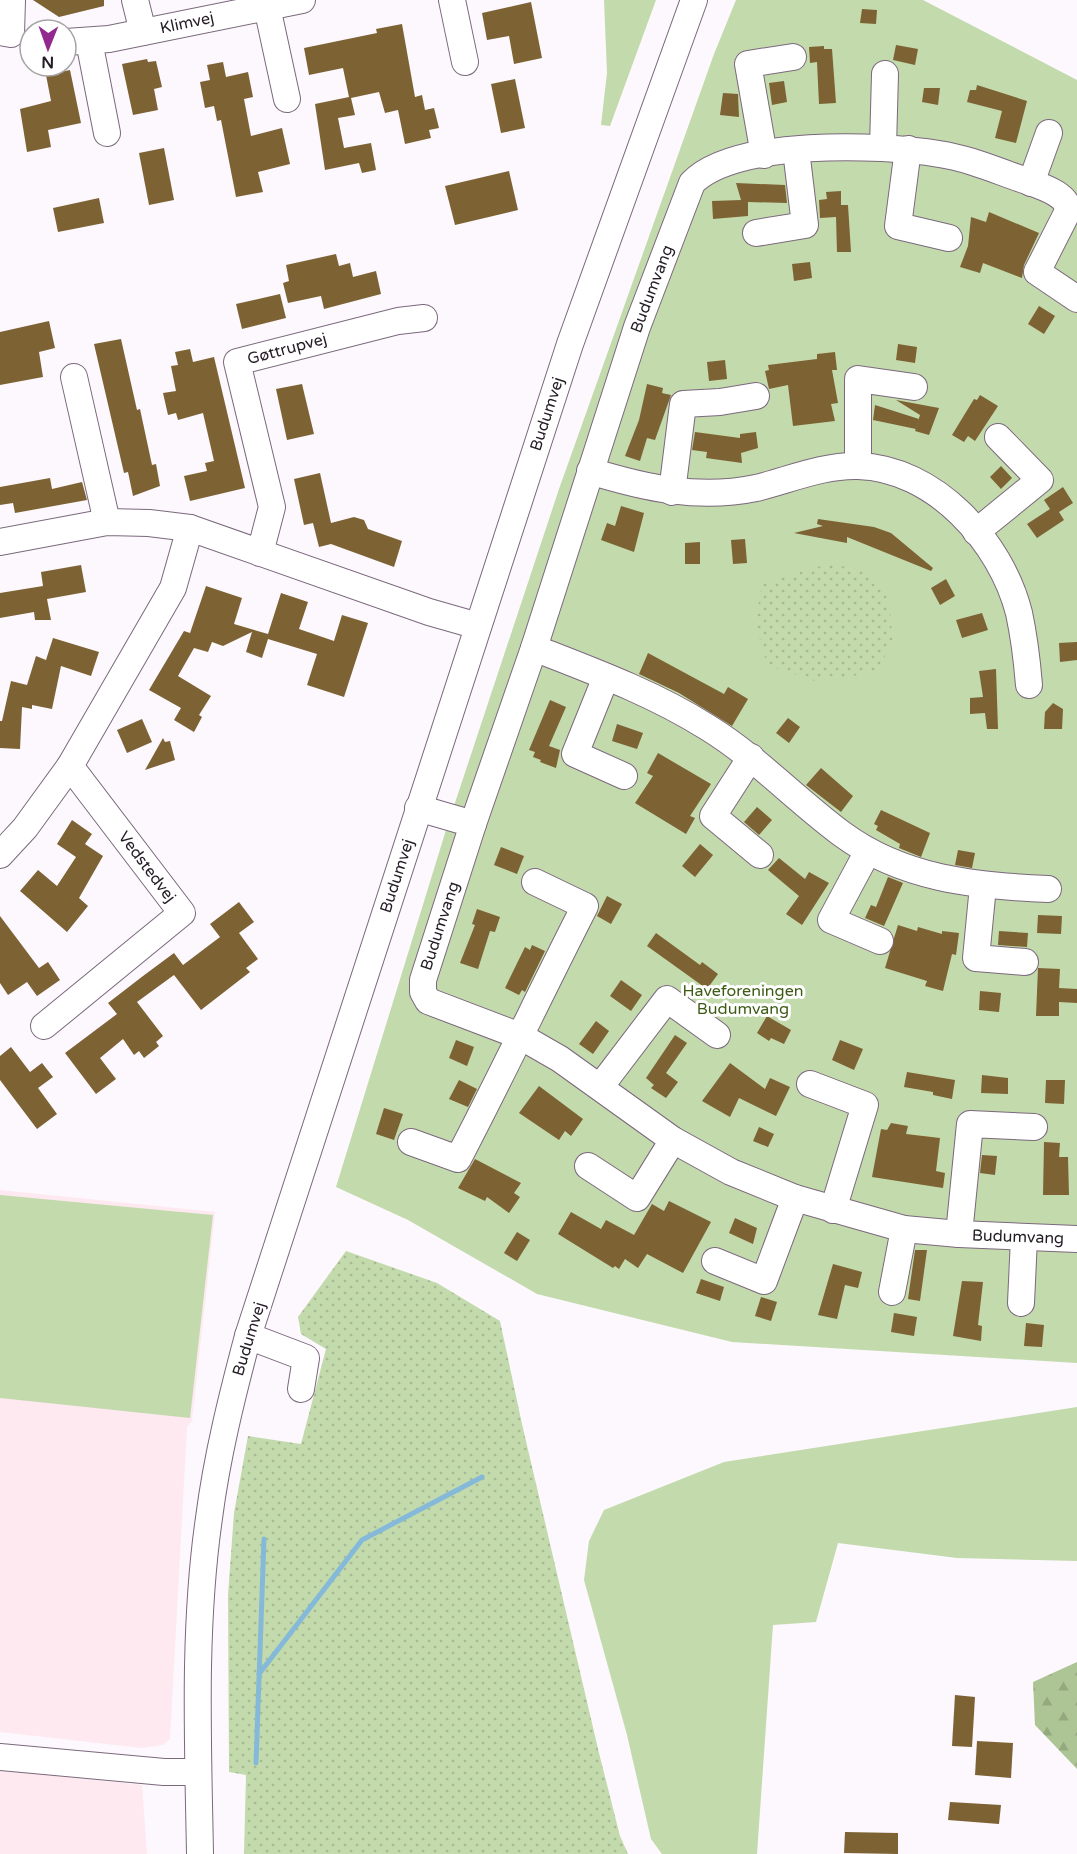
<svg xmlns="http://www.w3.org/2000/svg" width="1077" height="1854" font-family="'Varela Round',sans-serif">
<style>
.education{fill:#fee9f0}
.green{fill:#c3daac}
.forest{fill:url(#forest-firs)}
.park{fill:url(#park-dots)}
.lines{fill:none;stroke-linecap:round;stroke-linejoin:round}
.stream{stroke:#85b9d9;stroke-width:5}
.building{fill:#7d6234}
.minor-casing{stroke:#7b687d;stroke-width:28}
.minor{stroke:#fff;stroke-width:26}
.labels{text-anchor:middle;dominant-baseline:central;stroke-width:6;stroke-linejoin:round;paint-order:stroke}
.street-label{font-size:16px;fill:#241c25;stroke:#fff}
.park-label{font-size:16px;fill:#3e5b14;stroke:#fff}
</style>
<defs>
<pattern id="forest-firs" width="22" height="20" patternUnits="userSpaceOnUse" patternTransform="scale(1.5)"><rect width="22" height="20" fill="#adc594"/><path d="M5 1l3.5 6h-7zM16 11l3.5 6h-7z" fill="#95a97f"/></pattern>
<pattern id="park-dots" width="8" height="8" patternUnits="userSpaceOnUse" patternTransform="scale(1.5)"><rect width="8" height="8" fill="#c3daac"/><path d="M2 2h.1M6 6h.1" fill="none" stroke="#a7ba94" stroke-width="1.8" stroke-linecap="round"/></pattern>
</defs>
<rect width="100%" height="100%" fill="#fcf8fd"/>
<g class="education">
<polygon points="0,1190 215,1212 192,1421 187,1427 170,1739 163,1745 142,1748 0,1732"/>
<polygon points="0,1770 142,1785 147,1854 0,1854"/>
</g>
<g class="green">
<polygon points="604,0 656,0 610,126 601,125 607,73"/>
<polygon points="736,0 923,0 1077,80 1077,1363 732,1342 537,1294 408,1220 336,1187 446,830 559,489 714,54"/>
<polygon points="0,1195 213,1215 190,1418 0,1398"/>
<polygon points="1077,1407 1077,1561 957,1558 838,1543 816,1622 773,1625 757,1854 662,1854 651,1839 627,1735 584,1580 589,1541 604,1510 724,1462"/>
</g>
<polygon class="forest" points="1077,1662 1077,1769 1035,1725 1033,1682"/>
<g class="park">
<polygon points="828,564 860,569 889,599 893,644 874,673 815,681 767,665 756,625 761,583"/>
<polygon points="346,1251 437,1283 500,1321 522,1424 599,1753 620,1836 628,1854 244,1854 246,1775 229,1772 228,1595 234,1513 248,1436 301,1444 326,1349 301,1334 298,1317"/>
</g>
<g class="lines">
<g class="stream">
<polyline points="259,1674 362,1540 482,1477"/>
<polyline points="256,1763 264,1539"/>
</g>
</g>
<g class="building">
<polygon points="33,0 104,0 104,6 59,17"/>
<polygon points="531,2 542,58 514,64 509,36 487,40 482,13"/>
<polygon points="862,9 877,10 876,24 860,23"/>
<polygon points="402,24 415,97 422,95 425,110 434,108 439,128 429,130 431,138 405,144 398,110 385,113 379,92 351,98 355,115 338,118 344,148 371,143 376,170 362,173 359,163 325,170 315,104 349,97 343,68 309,75 304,48 377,33 376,29"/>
<polygon points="896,45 918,49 915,65 893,60"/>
<polygon points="824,46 824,49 832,49 836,103 819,104 817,62 810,63 809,47"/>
<polygon points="147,59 148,62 156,61 162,87 154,89 158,110 133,115 122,64"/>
<polygon points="223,62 226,77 248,72 253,97 244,99 251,136 282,128 290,164 258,172 263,192 236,197 221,120 217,121 214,106 205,108 200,82 210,80 207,65"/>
<polygon points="70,70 81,123 48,130 51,147 27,152 20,109 51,101 46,75"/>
<polygon points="515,79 525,128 501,133 491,84"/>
<polygon points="784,81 787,102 772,105 769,83"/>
<polygon points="977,85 1027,101 1016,143 995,138 1002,111 967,102 970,90 976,90"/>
<polygon points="924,88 940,88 938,105 922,102"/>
<polygon points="723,93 738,94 739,117 720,115"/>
<polygon points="164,148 174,200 149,205 139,153"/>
<polygon points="509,171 518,210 455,225 445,186"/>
<polygon points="736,183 785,185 787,203 748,202 748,216 713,219 712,201 741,200"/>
<polygon points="841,191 841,205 848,205 851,252 837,252 836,217 820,218 819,200 827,199 826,192"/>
<polygon points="99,198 104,223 58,232 53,208"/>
<polygon points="989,212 1039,233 1024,265 1022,278 983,263 980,273 960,267 968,246 971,217 986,222"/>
<polygon points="336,254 339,266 350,263 353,277 376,271 381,294 324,309 321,296 288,303 283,283 289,281 286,265"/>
<polygon points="810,262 812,278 794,281 792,264"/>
<polygon points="280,294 286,318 242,329 236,304"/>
<polygon points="1039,306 1055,316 1044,334 1028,324"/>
<polygon points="49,321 55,348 39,352 43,377 0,385 0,332"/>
<polygon points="121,339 137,410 140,409 152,465 156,464 160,486 133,496 128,472 124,473 94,344"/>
<polygon points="898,344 917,347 915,363 896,360"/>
<polygon points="190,349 193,362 214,357 245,488 190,501 184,476 207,471 205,463 214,461 203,413 178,420 176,413 168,415 163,393 176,391 171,366 178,365 175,352"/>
<polygon points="835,352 837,370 832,370 838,403 831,404 835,421 793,426 788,385 769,389 765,371 769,370 768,365 817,359 817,354"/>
<polygon points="725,360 727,379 709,381 707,362"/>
<polygon points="302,384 314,434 287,440 276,389"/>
<polygon points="647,384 663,388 662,393 671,395 655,440 647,438 640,461 625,456 639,420"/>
<polygon points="980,395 998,406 975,441 968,436 964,442 952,435 974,399 977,400"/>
<polygon points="896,400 939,408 929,435 915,431 920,415"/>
<polygon points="875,405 919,419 916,429 873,420"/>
<polygon points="695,432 740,438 740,434 756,432 758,448 741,453 742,463 706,458 707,452 692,450"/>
<polygon points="1001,466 1012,478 1001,489 990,477"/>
<polygon points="320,473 331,523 354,517 364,520 368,529 402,541 394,567 331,544 319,547 313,523 304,525 294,479"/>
<polygon points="50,478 52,489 82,482 87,500 15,513 13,503 0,505 0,487"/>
<polygon points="1063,487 1073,503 1059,512 1064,520 1037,538 1027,524 1050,509 1044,500"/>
<polygon points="621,506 644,513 634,552 601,540 607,523 615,526"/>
<polygon points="818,519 874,527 891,533 933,568 931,571 847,537 847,543 794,533 823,526 817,524"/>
<polygon points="745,539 747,563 733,564 731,540"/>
<polygon points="700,542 700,564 685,564 685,543"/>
<polygon points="81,565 86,592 47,599 51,620 35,620 34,612 0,618 0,593 43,586 41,572"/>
<polygon points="946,579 955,596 940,605 931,588"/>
<polygon points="206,586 242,598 234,624 268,634 281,593 308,602 299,629 334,641 342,615 368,623 344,697 307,685 317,654 268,639 262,658 246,652 252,632 223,646 212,642 208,652 194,648 178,676 211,696 199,715 202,717 194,732 174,720 181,708 149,690 184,631 190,633"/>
<polygon points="982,613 988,630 962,638 956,620"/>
<polygon points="53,638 99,652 91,676 61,666 52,709 32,705 32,709 22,707 20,749 0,748 0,721 2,721 11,681 27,685 36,656 46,660"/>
<polygon points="1077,642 1077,660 1060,662 1059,643"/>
<polygon points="648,653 724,694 728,687 748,699 732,726 679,693 639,674"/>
<polygon points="996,669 998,729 987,729 985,713 970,714 970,698 983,697 979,671"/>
<polygon points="550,700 566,707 549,746 560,750 556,768 540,762 541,760 533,757 535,752 529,750"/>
<polygon points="1053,703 1063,709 1062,729 1044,729 1045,712"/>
<polygon points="788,718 800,727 789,743 776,733"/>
<polygon points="142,719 152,742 127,753 117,730"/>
<polygon points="617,724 643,733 637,749 612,741"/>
<polygon points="163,738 165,742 170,741 175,760 145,770"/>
<polygon points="658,753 711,784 690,816 695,818 686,834 635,803 653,776 647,773"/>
<polygon points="821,768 853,796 841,812 806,785"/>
<polygon points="757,807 772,820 759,835 744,822"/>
<polygon points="881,810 930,833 921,857 899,848 900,844 876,830 878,826 874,824"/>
<polygon points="72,820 92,834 85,844 103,856 79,898 88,906 67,932 20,891 38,870 57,886 76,857 57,844"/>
<polygon points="700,844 713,855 695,877 682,866"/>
<polygon points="501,847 524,856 517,874 494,865"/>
<polygon points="958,850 975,853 972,868 955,865"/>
<polygon points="779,858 805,879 809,872 829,883 802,925 786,914 799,896 768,870"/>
<polygon points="888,877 903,883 884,926 865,918 871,905 876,907"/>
<polygon points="607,896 622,904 611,924 597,916"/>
<polygon points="239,902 254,922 239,933 258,959 246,968 250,972 201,1010 174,975 137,1002 163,1036 156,1042 159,1046 144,1058 139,1051 134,1055 123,1039 100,1058 116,1079 96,1094 65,1053 117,1014 108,1003 143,976 174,953 183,965 220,937 210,924"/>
<polygon points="477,909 500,917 495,932 490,931 478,969 460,963 475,925 472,924"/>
<polygon points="1038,915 1062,916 1061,934 1037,933"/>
<polygon points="0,916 39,968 48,962 60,980 37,996 27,982 8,995 0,983"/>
<polygon points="898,925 917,931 918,927 942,934 942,931 959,933 956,955 952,954 943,991 925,986 927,981 885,968"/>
<polygon points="999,931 1028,933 1027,947 998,945"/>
<polygon points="656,933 700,965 702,962 718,974 707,989 647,946"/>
<polygon points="532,945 545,951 525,992 522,990 519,995 505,988 525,947 530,950"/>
<polygon points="1038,968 1060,969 1059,988 1077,989 1077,1003 1059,1002 1059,1016 1036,1016"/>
<polygon points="621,980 642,995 631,1011 610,996"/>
<polygon points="980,991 1001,993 999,1012 979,1010"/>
<polygon points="767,1016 791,1030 784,1044 771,1038 769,1041 757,1033"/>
<polygon points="596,1021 609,1031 593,1054 579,1044"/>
<polygon points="675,1035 687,1043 666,1073 678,1082 666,1098 651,1088 654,1085 646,1078"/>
<polygon points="456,1040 474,1047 467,1066 449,1058"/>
<polygon points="840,1040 863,1049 854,1070 832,1060"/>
<polygon points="11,1047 30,1072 42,1063 53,1077 38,1088 57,1114 37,1129 0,1080 0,1056"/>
<polygon points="730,1063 765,1089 770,1078 790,1087 776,1116 739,1098 730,1117 702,1101"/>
<polygon points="907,1072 955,1080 952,1099 933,1095 933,1092 904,1087"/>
<polygon points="982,1075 1008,1078 1008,1094 981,1093"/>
<polygon points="459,1080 477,1089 468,1107 449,1099"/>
<polygon points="1046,1080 1065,1080 1064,1104 1045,1103"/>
<polygon points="539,1086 583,1119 571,1136 565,1131 559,1140 519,1113"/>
<polygon points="384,1108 403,1114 394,1140 376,1134"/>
<polygon points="891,1123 908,1126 906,1134 940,1138 936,1171 945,1173 943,1188 872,1177 881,1129 887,1130"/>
<polygon points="759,1127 774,1134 768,1147 753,1141"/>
<polygon points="1044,1142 1060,1143 1059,1157 1068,1157 1069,1195 1043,1195"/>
<polygon points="982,1155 997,1156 995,1175 980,1173"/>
<polygon points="475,1159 521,1183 514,1193 520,1197 509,1213 487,1197 485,1201 458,1188"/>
<polygon points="669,1201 711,1222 683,1273 647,1254 638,1268 625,1259 619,1269 615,1266 613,1268 558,1234 571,1212 601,1229 606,1220 634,1235 652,1204 664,1211"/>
<polygon points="735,1218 757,1228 753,1244 729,1233"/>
<polygon points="517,1232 530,1240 517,1261 504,1253"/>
<polygon points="915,1250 927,1250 920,1301 908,1299"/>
<polygon points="833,1264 862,1272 858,1288 845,1285 837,1319 818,1315"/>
<polygon points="701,1279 724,1287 720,1301 696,1293"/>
<polygon points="962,1281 983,1282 978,1325 982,1326 981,1341 953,1336"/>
<polygon points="761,1297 777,1302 771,1321 755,1316"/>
<polygon points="894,1313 917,1317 914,1336 891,1332"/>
<polygon points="1026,1323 1044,1325 1042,1347 1024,1346"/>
<polygon points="955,1695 975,1697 972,1747 952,1746"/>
<polygon points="977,1741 1013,1743 1011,1778 975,1775"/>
<polygon points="950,1802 1001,1805 999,1824 948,1820"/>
<polygon points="845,1832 898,1833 898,1854 844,1853"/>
</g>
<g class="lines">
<g class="minor-casing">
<g id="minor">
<polyline points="135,0 143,32"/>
<polyline points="452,0 465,62"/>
<polyline points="267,7 287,99"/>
<polyline points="0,32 11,34 12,0"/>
<polyline points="89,41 107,133"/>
<polyline points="66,42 109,39 302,0"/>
<polyline points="883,147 885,74"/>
<polyline points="908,149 898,226 949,238"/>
<polyline points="764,155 748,64 793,57"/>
<polyline points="1031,183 1049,133"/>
<polyline points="756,233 805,225 796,150"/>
<polyline points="74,377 107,522"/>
<polyline points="858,466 858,379 914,387"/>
<path d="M 590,471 C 645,488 699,500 756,488 C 789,480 823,465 858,466 C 935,468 1001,542 1019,613 C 1024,636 1027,661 1029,685"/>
<polyline points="672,492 683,404 720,402 756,396"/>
<polyline points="976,532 1040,480 998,437"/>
<polyline points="0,542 107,522 149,523 190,528 429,612 478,626"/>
<polyline points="260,553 272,507 237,362 398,321 424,318"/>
<path d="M 534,648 C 593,671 653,693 707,727 C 756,757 795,799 842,834 C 903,879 975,886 1048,889"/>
<polyline points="606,677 575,754 624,776"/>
<polyline points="751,757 713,816 760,855"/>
<polyline points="418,808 473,824 423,980 423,992 428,1001 520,1036 560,1059 673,1140 731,1172 795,1198 904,1229 959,1234 1077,1239"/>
<path d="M 473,824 L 534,648 L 637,327 L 692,183 C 734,139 881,144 939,154 C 967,158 995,170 1021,179 C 1037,185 1072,194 1067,213 L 1037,272 L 1077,299"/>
<polyline points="868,851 831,920 880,941"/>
<polyline points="0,855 25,828 70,766 173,588 190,528"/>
<polyline points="983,886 976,958 1025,962"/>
<polyline points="44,1026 182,913 70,766"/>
<polyline points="810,1084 865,1105 833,1210"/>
<polyline points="600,1087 667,999 717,1035"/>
<path d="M 411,1142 L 458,1159 C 502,1075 542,990 585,906 L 535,882"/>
<polyline points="588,1166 637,1198 673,1140"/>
<polyline points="959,1234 970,1124 1034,1127"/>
<polyline points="715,1261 764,1281 795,1198"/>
<polyline points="892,1292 904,1229"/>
<polyline points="1021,1303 1024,1238"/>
<polyline points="248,1336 306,1358 301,1389"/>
<polyline points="0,1757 164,1772 198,1772"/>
<path d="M 200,1854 C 198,1742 193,1629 209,1518 C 217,1456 232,1396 248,1336 L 570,344 L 694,0"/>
</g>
</g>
<use href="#minor" class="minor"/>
</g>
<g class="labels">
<g class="street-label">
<text transform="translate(187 23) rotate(-12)">Klimvej</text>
<text transform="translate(652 289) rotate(-69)">Budumvang</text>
<text transform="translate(287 349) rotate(-15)">Gøttrupvej</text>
<text transform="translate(547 414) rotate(-72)">Budumvej</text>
<text transform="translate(147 867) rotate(53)">Vedstedvej</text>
<text transform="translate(397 876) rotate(-72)">Budumvej</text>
<text transform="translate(440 926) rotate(-72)">Budumvang</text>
<text transform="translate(1018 1237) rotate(2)">Budumvang</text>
<text transform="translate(249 1339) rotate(-73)">Budumvej</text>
</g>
<g class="park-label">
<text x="743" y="991">Haveforeningen<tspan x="743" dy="18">Budumvang</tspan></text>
</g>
</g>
<g transform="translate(48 48) rotate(181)"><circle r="28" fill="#ffffff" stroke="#a7a4a8" stroke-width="1.5"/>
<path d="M0-4.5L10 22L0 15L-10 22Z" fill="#91298e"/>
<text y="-9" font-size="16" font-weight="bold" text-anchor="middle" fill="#241c25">N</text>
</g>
</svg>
